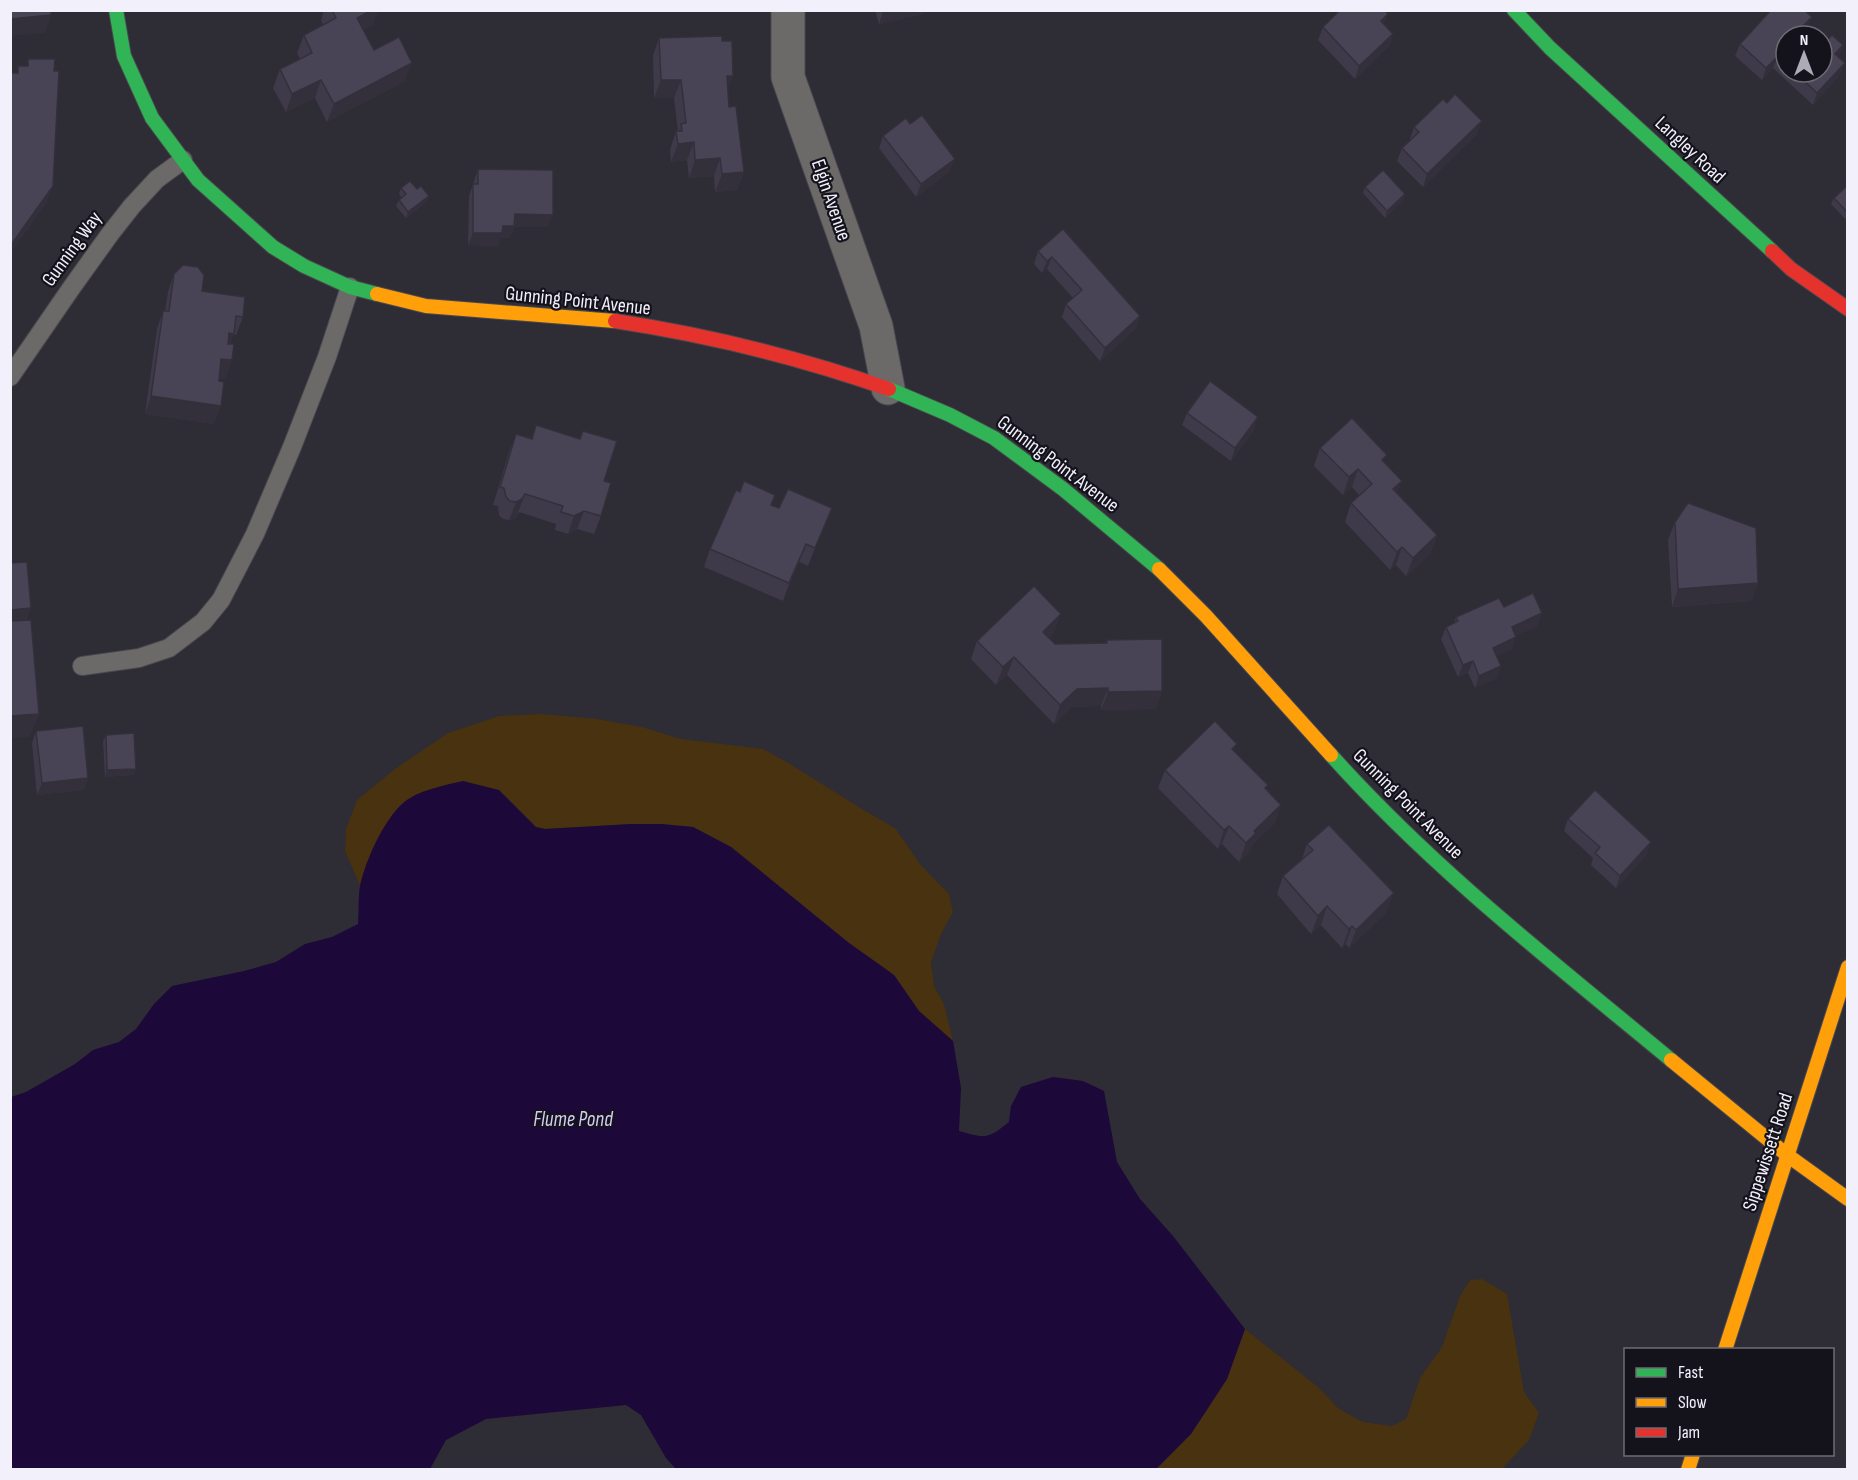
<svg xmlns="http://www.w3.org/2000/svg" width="1858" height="1480" font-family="'Sofia Sans Condensed',sans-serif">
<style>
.green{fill:#483210}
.water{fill:#1c0839}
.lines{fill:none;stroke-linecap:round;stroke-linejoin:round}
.lane-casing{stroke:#4a484f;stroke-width:20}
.street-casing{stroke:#4a484f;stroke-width:35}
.fast-casing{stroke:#4a484f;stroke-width:16}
.slow-casing{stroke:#4a484f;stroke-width:16}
.jam-casing{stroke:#4a484f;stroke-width:16}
.lane{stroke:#6c6a69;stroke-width:18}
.street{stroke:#6c6a69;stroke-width:33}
.fast{stroke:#30b455;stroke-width:14}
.slow{stroke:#ff9f0a;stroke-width:14}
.jam{stroke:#e5322d;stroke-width:14}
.wall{fill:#3f3a49}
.shaded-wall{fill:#33303c}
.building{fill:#494455;stroke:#33303c;stroke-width:1.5}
.labels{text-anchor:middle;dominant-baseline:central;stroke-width:4.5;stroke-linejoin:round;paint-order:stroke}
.street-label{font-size:20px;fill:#f2f0fb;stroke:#14121a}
.water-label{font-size:21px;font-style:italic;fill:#d4cbf6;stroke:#14121a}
</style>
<rect width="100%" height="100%" fill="#2e2c34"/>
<g class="green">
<polygon points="542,714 597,719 642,727 681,739 763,749 790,764 862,809 895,828 920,864 949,894 953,912 941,934 931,962 934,986 944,1004 953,1041 919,1011 894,975 849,943 731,847 693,827 661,824 631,824 545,829 536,827 499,790 373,849 360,886 345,851 346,829 357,800 395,769 448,733 499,716"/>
<polygon points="1482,1279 1507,1294 1524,1392 1539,1413 1529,1440 1502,1469 1156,1470 1191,1434 1227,1379 1245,1329 1318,1387 1339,1409 1363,1422 1392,1426 1406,1419 1420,1378 1442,1347 1460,1296 1470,1280"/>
</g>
<path class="water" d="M 463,781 L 499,790 L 536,827 L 545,829 L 631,824 L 661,824 L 693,827 L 731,847 L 849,943 L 894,975 L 919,1011 L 953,1041 L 961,1088 L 959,1131 C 985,1138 987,1140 1009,1122 L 1011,1106 L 1021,1087 L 1053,1077 L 1083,1081 L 1104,1091 L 1117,1162 L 1140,1199 L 1173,1236 L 1245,1329 L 1227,1379 L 1191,1434 L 1156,1469 L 676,1469 L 666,1458 L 641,1415 L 626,1405 L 486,1419 L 446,1440 L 430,1469 L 11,1469 L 11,1097 L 26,1092 L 75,1064 L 93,1050 L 119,1042 L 136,1029 L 154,1004 L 172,986 L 244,971 L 276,962 L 305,944 L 332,937 L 358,924 C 359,911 358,898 360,886 C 365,861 387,811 410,798 C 425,789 446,785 463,781 Z"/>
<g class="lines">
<g class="lane-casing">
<g id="lane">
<polyline points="10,377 72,287 110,234 132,206 157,179 183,160"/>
<polyline points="82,666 139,658 169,648 203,622 221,600 255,534 292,447 327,357 350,287"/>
</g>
</g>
<g class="street-casing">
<polyline id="street" points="788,10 788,77 876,326 888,388"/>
</g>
<g class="fast-casing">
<g id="fast">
<polyline points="116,10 124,56 152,118 198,180 273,247 304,266 350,287 377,294"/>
<polyline points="1514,10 1550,48 1772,251"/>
<polyline points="889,389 950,415 994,438 1063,489 1159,569"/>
<path d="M 1331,755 C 1433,869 1554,963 1671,1060"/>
</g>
</g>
<g class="slow-casing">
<g id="slow">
<polyline points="377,294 426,306 615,321"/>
<polyline points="1159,569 1206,616 1331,755"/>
<polyline points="1671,1060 1787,1155 1848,1199"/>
<polyline points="1725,1350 1848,967"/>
<polyline points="1688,1470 1693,1454"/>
</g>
</g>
<g class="jam-casing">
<g id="jam">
<polyline points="1772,251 1791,269 1848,309"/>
<path d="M 615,321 C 707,335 801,358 889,389"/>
</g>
</g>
<use href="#lane" class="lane"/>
<use href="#street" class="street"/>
<use href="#fast" class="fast"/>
<use href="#slow" class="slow"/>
<use href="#jam" class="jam"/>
</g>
<g class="wall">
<polygon points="324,10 372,10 373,25 363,30 374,50 405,81 327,122 315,98 286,112 273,88 280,69 300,59 297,53 304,35 323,25 321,20"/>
<polygon points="875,10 924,10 923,14 879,24"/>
<polygon points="1384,24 1393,34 1389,46 1355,79 1318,40 1323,27"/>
<polygon points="1786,36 1786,72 1822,72 1839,57 1840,75 1813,105 1773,68 1762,80 1735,56 1740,44"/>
<polygon points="659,38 722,41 729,107 744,172 737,190 715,192 714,176 689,178 687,160 671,162 670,150 676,131 678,131 674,98 654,98 653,56"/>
<polygon points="1447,103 1477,134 1423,187 1397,161 1402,148 1411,140 1410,139 1414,127"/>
<polygon points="910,124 950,171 916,197 879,148 883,136"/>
<polygon points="478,169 548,227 514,227 510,238 500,238 498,246 468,245 469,196"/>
<polygon points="1848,185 1848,222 1831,204 1834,198"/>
<polygon points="1365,187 1405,194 1403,201 1385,218 1363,193"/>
<polygon points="401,188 417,189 429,196 426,202 406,218 396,206 399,200 401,197 399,194"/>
<polygon points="1063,229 1140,316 1136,328 1100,361 1062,317 1066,304 1073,298 1047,269 1042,273 1034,264 1038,251"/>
<polygon points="174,274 243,317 236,335 233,335 230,344 226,379 219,378 214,424 145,414 157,329 163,311 165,311 168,292"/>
<polygon points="1187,413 1254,430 1231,461 1182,425"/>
<polygon points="536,425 604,481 601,516 594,534 577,529 568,534 555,530 556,524 519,512 516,518 509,520 503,519 499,515 498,506 493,505 509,452 516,434 532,438"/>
<polygon points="1320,448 1384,462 1397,493 1437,535 1430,554 1406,576 1396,565 1390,570 1345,522 1351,503 1360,496 1352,487 1343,495 1314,466"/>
<polygon points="740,492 775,495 771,505 779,508 832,508 808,566 799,562 783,601 704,567 710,549"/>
<polygon points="1675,522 1758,583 1751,601 1672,607 1668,540"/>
<polygon points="1504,607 1538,626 1516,635 1512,649 1497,656 1501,666 1497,678 1475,688 1468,673 1458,677 1441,639 1446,627 1454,623 1456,617"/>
<polygon points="1054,632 1049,638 1055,644 1106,643 1107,640 1156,709 1101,710 1101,706 1071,707 1054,724 1007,675 996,685 971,659 977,641"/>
<polygon points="36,731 84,790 37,795 32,743"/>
<polygon points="106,735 136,769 133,775 105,777 103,741"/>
<polygon points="1165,770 1266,790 1275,823 1252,845 1250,851 1239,862 1222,844 1218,849 1158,788"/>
<polygon points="1568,819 1647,854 1616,888 1591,865 1593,858 1564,831"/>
<polygon points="1307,844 1387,912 1349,948 1346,944 1342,948 1321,925 1311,934 1277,894 1283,876 1302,859"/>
</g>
<g class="shaded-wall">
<polygon points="372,10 379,10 373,25 350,36 357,18"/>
<polygon points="888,10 924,10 923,14 879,24 883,12"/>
<polygon points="1388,14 1383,26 1381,21"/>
<polygon points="51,15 45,33 10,36 10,19"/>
<polygon points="1812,17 1807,30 1803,26"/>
<polygon points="1393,34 1389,46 1355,79 1359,66"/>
<polygon points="1843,45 1839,58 1835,54"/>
<polygon points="1778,56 1773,68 1762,80 1766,68"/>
<polygon points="412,63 405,81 327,122 334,104"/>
<polygon points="1845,63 1840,75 1813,105 1817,93"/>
<polygon points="727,76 733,76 726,94"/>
<polygon points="321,80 315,98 286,112 292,94"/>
<polygon points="661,80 681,80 674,98 654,98"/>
<polygon points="1482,121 1477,134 1423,187 1427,174"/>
<polygon points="694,142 687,160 671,162 678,144"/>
<polygon points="720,158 714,176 689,178 695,160"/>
<polygon points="955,159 950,171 916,197 921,184"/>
<polygon points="744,172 737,190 715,192 722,174"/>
<polygon points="53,186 46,204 10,254 11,245"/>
<polygon points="1405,194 1403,201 1385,218 1387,211"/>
<polygon points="429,196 426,202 406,218 408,212"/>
<polygon points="515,214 553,215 548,227 514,227 510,238 500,238 498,246 468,245 473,233 503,226"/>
<polygon points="1052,257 1047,269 1042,273 1047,261"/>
<polygon points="1140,316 1136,328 1100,361 1105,348"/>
<polygon points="229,333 234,334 227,352"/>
<polygon points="221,359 232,360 226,379 214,377"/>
<polygon points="151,396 221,406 214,424 145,414"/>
<polygon points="1258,417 1254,430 1231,461 1235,448"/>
<polygon points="1358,469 1352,487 1343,495 1349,477"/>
<polygon points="1402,481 1395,499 1393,489"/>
<polygon points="525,494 516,518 509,520 516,502"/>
<polygon points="832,508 825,527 808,566 815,548"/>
<polygon points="584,511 577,529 568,534 574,516"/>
<polygon points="1437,535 1430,554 1406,576 1413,558"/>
<polygon points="806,544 799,562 783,601 789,583"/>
<polygon points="1402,547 1396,565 1390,570 1397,552"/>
<polygon points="1758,583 1751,601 1672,607 1678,589"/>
<polygon points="31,608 22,632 10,633 10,610"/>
<polygon points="1542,613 1538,626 1507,639 1512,627"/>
<polygon points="1061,614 1054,632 1037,650 1043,632"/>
<polygon points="1516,637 1512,649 1489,660 1493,648"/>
<polygon points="1014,657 1007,675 996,685 1003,667"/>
<polygon points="1473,661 1468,673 1458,677 1463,665"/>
<polygon points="1501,666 1497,678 1475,688 1479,676"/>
<polygon points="1108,688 1101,706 1071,707 1054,724 1060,705 1077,689"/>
<polygon points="1162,691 1156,709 1101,710 1108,692"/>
<polygon points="39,714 30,737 10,739 10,716"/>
<polygon points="136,769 133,775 105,777 107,770"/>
<polygon points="88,778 84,790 37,795 42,783"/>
<polygon points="1281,805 1275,823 1252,845 1250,851 1239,862 1246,843 1254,831"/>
<polygon points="1229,826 1222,844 1218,849 1224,830"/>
<polygon points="1651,842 1647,854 1616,888 1620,876"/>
<polygon points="1394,893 1387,912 1349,948 1356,930"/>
<polygon points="1327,906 1321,925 1311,934 1318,916"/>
<polygon points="1352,926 1346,944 1342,948 1349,929"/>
</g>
<g class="building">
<polygon points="10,10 51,10 51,15 10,19"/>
<polygon points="332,10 372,10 357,18 374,50 399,37 412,63 334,104 321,80 292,94 280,69 312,53 304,35 336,18"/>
<polygon points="1340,10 1385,10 1388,14 1381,21 1393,34 1359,66 1323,27"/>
<polygon points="1771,10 1804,10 1812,17 1803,26 1814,36 1786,36 1786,64 1778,56 1766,68 1740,44"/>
<polygon points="1832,35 1843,45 1835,54 1845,63 1817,93 1795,72 1822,72 1822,44 1823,45"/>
<polygon points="722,36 722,41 732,41 733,76 727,76 729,107 736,106 744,172 722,174 720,158 695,160 694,142 678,144 676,131 682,131 681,124 686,123 681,80 661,80 659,38"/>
<polygon points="28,59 55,59 54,71 59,71 53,186 11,245 10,73 18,73 18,66 28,66"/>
<polygon points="1455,94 1482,121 1427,174 1402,148 1419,132 1414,127 1443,99 1447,103"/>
<polygon points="922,115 955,159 921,184 883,136 906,118 910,124"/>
<polygon points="478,169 553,170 553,215 515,214 514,226 503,226 502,233 473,233 473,184 478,184"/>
<polygon points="1383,170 1405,194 1387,211 1365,187"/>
<polygon points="410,181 417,189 421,186 429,196 408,212 399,200 406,194 401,188"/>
<polygon points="1848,185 1848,213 1834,198"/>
<polygon points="1063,229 1140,316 1105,348 1066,304 1082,290 1052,257 1047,261 1038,251"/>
<polygon points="183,265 198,267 204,275 202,291 245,297 243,317 236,316 234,334 229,333 228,344 234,344 232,360 221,359 219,381 224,382 221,406 151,396 163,311 169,311 174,274"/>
<polygon points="1210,381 1258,417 1235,448 1187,413"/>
<polygon points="1352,418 1387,455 1382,460 1402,481 1393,489 1437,535 1413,558 1402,547 1397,552 1351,503 1372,484 1358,469 1349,477 1320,448"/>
<polygon points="536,425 580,439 583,431 617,441 604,481 611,483 601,516 584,511 574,516 561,512 563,506 525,494 522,499 516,502 510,501 506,497 504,488 500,487 516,434 532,439"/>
<polygon points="744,481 775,495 771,505 779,508 788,489 832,508 815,548 806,544 789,583 710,549 736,490 740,492"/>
<polygon points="1688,503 1756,528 1758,583 1678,589 1675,522"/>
<polygon points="27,562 31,608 10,610 10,563"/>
<polygon points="1034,586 1061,614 1043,632 1055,644 1107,643 1107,640 1162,639 1162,691 1108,692 1108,688 1077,689 1060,705 1014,657 1003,667 977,641"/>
<polygon points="1533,593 1542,613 1512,627 1516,637 1493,648 1501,666 1479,676 1473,661 1463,665 1446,627 1458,621 1456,617 1499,598 1504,607"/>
<polygon points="31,620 39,714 10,716 10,621"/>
<polygon points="1215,721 1237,744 1232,749 1268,785 1265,788 1281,805 1254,831 1256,833 1246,843 1229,826 1224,830 1165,770"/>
<polygon points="83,726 88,778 42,783 36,731"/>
<polygon points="134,733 136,769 107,770 106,735"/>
<polygon points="1595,790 1651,842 1620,876 1595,853 1600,847 1568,819"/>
<polygon points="1329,825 1394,893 1356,930 1352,926 1349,929 1327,906 1318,916 1283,876 1313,850 1307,844"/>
</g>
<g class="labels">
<g class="street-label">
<text transform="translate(1690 150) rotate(43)">Langley Road</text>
<text transform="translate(831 200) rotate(71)">Elgin Avenue</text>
<text transform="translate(72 249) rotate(-54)">Gunning Way</text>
<text transform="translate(578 301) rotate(6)">Gunning Point Avenue</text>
<text transform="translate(1058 464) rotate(37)">Gunning Point Avenue</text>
<text transform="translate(1408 804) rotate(45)">Gunning Point Avenue</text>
<text transform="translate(1768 1152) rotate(-72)">Sippewissett Road</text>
</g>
<g class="water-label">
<text x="573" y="1119">Flume Pond</text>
</g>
</g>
<rect width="1858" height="1480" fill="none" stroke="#f2f0fb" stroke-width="24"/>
<rect x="1624" y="1348" width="210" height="108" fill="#14121a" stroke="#6d6b74" stroke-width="1.5"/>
<rect x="1636" y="1368" width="30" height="9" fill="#30b455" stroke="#6d6b74" stroke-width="1.5"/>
<text x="1678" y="1378" font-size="18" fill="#f2f0fb">Fast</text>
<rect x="1636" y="1398" width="30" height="9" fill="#ff9f0a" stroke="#6d6b74" stroke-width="1.5"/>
<text x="1678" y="1408" font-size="18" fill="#f2f0fb">Slow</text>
<rect x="1636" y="1428" width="30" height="9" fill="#e5322d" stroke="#6d6b74" stroke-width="1.5"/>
<text x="1678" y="1438" font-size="18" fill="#f2f0fb">Jam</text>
<g transform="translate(1804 54)"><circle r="28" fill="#14121a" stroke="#6d6b74" stroke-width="1.5"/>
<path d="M0-4.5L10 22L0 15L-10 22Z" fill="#adabb5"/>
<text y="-9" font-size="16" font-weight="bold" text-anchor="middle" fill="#f2f0fb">N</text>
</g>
</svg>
